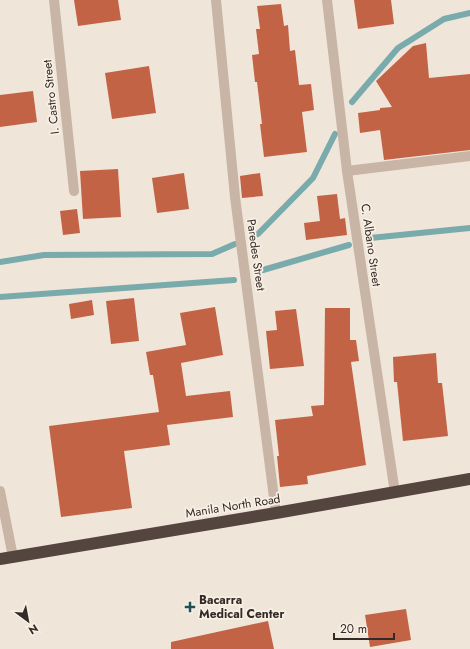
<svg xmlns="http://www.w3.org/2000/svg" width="470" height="649" font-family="Jost,sans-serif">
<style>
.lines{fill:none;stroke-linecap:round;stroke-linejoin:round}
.stream{stroke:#79aaac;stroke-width:6}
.building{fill:#c26345}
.street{stroke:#c8b5a5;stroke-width:10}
.highway{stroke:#54453e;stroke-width:12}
.poi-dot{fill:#1e5054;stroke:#f8efe5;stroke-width:1.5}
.labels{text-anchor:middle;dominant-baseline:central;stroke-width:3.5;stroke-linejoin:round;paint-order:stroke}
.street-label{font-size:12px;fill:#342a26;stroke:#f8efe5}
.poi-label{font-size:12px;font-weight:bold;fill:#342a26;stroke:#f8efe5;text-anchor:start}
</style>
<rect width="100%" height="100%" fill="#f0e5d9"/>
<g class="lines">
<g class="stream">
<polyline points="352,102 398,48 444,19 470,13"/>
<polyline points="258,234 313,178 335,134"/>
<polyline points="370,238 470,228"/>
<polyline points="0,262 44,255 212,254 235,244"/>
<polyline points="263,270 349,245"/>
<polyline points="0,297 234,280"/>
</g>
</g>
<g class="building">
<polygon points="74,0 118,0 121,20 78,26"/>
<polygon points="354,0 391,0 394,24 358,29"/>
<polygon points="281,4 284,26 288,25 290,51 295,50 299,85 311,84 314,110 302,112 307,152 264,157 260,124 262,124 257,82 255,82 252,55 259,54 256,29 260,29 257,6"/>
<polygon points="426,43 429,78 470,74 470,150 384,160 380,130 360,133 358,113 380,110 380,108 392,107 376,81 413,46"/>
<polygon points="149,66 156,113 112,119 105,73"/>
<polygon points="33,91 37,122 0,127 0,95"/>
<polygon points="118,169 121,217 83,219 80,171"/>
<polygon points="184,173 189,209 157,213 152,178"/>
<polygon points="260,173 263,196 242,198 240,176"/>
<polygon points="337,194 340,219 345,218 347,235 306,240 304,223 320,221 317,196"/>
<polygon points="77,209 80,233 63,235 60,211"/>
<polygon points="134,298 139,341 111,344 106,301"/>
<polygon points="92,300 94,315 71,319 69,304"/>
<polygon points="215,307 223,355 181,363 186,396 230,391 233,417 167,425 170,445 124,451 132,508 61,517 49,426 159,412 153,375 150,375 146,352 186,345 180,313"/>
<polygon points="325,308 350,308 350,340 356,340 359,361 351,362 366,465 307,476 308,484 280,487 277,456 279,456 275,420 313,416 311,406 324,405"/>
<polygon points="296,309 304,366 270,369 266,331 277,330 275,311"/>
<polygon points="436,353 438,383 442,383 448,436 403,441 397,382 394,382 393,357"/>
<polygon points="406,609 411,640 370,647 365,615"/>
<polygon points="268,621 274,649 171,649 171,642"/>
</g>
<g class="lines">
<g class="street">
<polyline points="54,0 74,191"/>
<polyline points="216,0 235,197 276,513"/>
<polyline points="327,0 347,171 395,493"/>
<polyline points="347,171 470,156"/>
<polyline points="0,491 13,557"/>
</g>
<polyline class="highway" points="0,559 276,513 470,479"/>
</g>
<path class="poi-dot" d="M188 601h4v4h4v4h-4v4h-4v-4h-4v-4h4z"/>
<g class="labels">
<g class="street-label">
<text transform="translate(51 97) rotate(-96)">I. Castro Street</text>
<text transform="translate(371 245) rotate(82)">C. Albano Street</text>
<text transform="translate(256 255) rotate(82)">Paredes Street</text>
<text transform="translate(233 506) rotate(-9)">Manila North Road</text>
</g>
<g class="poi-label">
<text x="199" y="600">Bacarra<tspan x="199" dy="14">Medical Center</tspan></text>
</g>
</g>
<g transform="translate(28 621) rotate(148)" stroke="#f8efe5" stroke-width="3" paint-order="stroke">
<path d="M0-3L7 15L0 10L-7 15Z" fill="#342a26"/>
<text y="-6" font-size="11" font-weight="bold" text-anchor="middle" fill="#342a26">N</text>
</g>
<path d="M334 633v6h60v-6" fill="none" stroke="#342a26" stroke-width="2"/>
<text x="340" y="633" font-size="12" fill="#342a26" stroke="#f8efe5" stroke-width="3" paint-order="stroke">20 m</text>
</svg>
